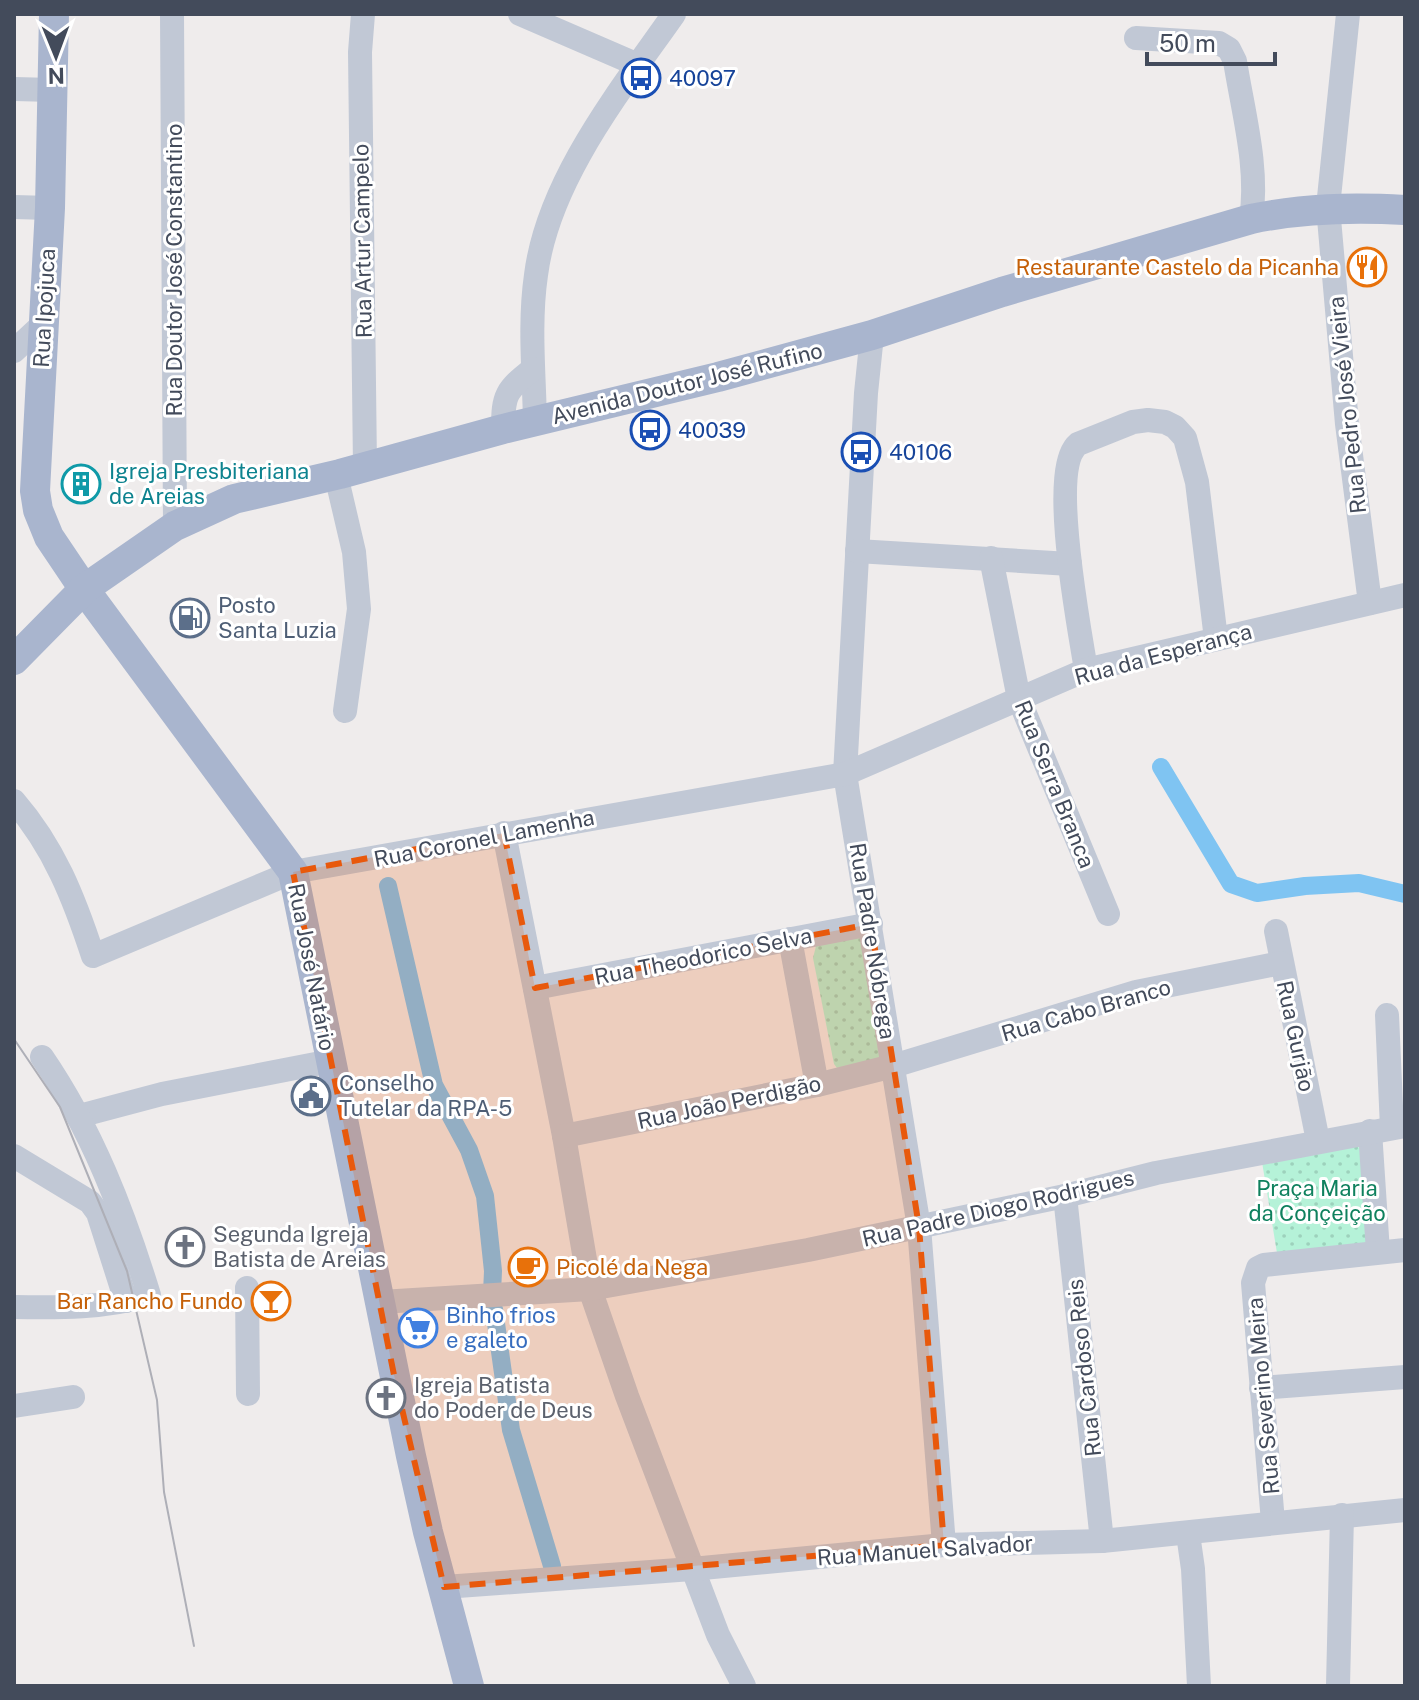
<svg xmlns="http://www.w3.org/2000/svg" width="1419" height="1700" font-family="'Public Sans',sans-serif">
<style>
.park{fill:url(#park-dots)}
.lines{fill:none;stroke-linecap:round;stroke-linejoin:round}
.canal{stroke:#7fc4f2;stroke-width:18}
.minor{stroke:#c1c8d5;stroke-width:24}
.major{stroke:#a9b5ce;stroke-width:30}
.tram{stroke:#aeafb7;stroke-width:2}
.marked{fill:#e8590c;fill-opacity:0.2;stroke:#e8590c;stroke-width:6;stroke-dasharray:16 10;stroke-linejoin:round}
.labels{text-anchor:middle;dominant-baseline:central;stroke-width:6;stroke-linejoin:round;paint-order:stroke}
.transit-label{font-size:22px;fill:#164399;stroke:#fff;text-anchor:start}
.street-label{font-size:22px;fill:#434b5b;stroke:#fff}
.food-label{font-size:22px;fill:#c56008;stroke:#fff;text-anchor:end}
.culture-label{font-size:22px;fill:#0d838f;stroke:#fff;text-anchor:start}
.service-label{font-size:22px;fill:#4e5e75;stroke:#fff;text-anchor:start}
.park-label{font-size:22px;fill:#0f815e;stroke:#fff}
.worship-label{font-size:22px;fill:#5b616d;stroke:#fff;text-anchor:start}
.shop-label{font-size:22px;fill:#366cbe;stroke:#fff;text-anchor:start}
</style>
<defs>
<pattern id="park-dots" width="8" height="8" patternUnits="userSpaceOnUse" patternTransform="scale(2)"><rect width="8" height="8" fill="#b5f2d8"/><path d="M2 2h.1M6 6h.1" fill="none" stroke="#9dd1bc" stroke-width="1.8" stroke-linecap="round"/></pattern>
</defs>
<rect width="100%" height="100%" fill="#efecec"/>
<g class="park">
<polygon points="860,935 892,1055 837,1068 834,1064 813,958 816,946"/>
<polygon points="1354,1145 1362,1149 1369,1244 1277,1253 1262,1162"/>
</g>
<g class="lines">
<g class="canal">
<polyline points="1161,767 1231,884 1257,893 1305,886 1359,883 1405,894"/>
<polyline points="388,886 434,1085 469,1150 485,1196 493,1271 492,1293"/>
<polyline points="494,1309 511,1430 552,1566"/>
</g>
<g class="minor">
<polyline points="172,14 175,526"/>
<polyline points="363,14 360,52 365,467"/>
<polyline points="520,14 638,65"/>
<polyline points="1348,14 1328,207 1347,424 1370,603"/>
<path d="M 1136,38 L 1219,43 L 1229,49 L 1235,61 C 1243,112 1259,168 1251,219"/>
<polyline points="14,89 53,90"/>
<polyline points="14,207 50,208"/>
<polyline points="872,335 866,393 845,774 919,1227 944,1545"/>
<polyline points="14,351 42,325"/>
<path d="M 535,421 C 534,373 529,323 536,275 C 548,180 620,91 674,14"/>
<path d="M 503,429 C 503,395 506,390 533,369"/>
<polyline points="336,475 354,552 359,609 345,711"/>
<polyline points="857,551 1070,564"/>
<polyline points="991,558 1019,699 1108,914"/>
<path d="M 1086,670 C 1080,631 1048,469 1078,444 L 1133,422 L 1148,420 L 1165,422 L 1175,427 L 1185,438 L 1197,482 L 1216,639"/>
<path d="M 14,801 C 54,847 74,898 93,956 L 293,872 L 845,774 L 1086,670 L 1405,595"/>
<polyline points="504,833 564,1136 590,1289 627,1396 718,1635 744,1686"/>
<polyline points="1276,931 1318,1141"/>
<polyline points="790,939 817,1085"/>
<polyline points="535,988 871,924"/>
<polyline points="1387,1015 1392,1128"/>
<polyline points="79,1116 162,1094 331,1061"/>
<polyline points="1370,1131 1378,1252"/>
<polyline points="564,1136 817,1085 893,1066 1136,992 1281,963"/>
<polyline points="14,1156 90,1202 98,1213 126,1301"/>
<polyline points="1065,1196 1102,1541"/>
<polyline points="247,1288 248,1394"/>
<polyline points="381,1302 590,1289 808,1250 1065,1196 1156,1173 1405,1126"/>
<path d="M 14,1307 C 59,1308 106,1308 149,1295 C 123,1211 92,1130 42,1057"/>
<polyline points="1261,1388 1405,1377"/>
<polyline points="14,1406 73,1397"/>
<polyline points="1273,1522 1253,1283 1258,1268 1264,1265 1405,1250"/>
<polyline points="1188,1534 1193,1569 1199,1686"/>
<polyline points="444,1587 692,1569 944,1545 1102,1541 1405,1510"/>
<polyline points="1338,1686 1342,1515"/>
</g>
<g class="major">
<polyline points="54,14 50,208 35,491 38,510 49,537 84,589 293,872 411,1456 428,1532 469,1686"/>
<path d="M 14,660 L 84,589 L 175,526 L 234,499 L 340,474 L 503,429 L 718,377 L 872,335 L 1002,292 L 1251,219 C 1303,208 1352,207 1405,210"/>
</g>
<polyline class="tram" points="14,1039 60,1107 127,1271 157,1400 164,1492 194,1646"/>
</g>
<path class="marked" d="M 504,833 L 535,988 L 871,924 L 919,1227 L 944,1545 L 444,1587 L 394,1375 L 293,872 Z"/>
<defs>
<g id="bus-ring" transform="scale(2)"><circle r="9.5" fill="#fff" stroke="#1a4fb4" stroke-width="1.5"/><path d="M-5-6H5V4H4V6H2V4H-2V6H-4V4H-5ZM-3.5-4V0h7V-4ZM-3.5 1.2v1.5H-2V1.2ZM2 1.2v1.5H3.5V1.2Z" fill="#1a4fb4"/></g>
<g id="restaurant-ring" transform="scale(2)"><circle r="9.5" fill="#fff" stroke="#e8710a" stroke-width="1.5"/><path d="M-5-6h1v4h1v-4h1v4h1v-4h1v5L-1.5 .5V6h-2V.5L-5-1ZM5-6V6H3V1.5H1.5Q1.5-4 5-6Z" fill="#e8710a"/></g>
<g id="building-ring" transform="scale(2)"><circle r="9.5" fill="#fff" stroke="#0f9aa8" stroke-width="1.5"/><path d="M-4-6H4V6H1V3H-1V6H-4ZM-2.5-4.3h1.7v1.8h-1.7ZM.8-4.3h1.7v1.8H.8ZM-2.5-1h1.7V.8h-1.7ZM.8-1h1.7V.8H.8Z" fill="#0f9aa8"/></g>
<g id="fuel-ring" transform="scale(2)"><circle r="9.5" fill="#fff" stroke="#5c6f8a" stroke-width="1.5"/><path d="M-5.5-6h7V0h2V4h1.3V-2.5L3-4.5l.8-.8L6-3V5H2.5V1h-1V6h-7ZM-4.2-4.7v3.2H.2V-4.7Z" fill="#5c6f8a"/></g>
<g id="civic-ring" transform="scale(2)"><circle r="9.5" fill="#fff" stroke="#5c6f8a" stroke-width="1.5"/><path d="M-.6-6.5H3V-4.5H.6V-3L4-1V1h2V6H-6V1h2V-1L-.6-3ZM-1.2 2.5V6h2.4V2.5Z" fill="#5c6f8a"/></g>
<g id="church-ring" transform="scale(2)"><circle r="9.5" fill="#fff" stroke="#6b7280" stroke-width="1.5"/><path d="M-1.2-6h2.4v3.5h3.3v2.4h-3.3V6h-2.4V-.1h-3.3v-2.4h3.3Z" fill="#6b7280"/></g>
<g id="cafe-ring" transform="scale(2)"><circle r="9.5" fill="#fff" stroke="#e8710a" stroke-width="1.5"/><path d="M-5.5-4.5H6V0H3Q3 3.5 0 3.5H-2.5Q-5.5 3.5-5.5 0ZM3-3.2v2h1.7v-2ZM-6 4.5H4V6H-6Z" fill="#e8710a"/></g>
<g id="bar-ring" transform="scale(2)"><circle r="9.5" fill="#fff" stroke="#e8710a" stroke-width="1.5"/><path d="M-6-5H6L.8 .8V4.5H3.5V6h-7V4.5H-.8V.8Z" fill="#e8710a"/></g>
<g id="supermarket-ring" transform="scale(2)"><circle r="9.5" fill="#fff" stroke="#3f7fe0" stroke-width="1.5"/><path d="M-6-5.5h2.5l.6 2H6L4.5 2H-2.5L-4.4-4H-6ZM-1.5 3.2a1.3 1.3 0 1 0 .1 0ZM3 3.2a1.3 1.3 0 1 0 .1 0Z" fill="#3f7fe0"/></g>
</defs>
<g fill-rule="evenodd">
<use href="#bus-ring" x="641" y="78"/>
<use href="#restaurant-ring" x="1367" y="267"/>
<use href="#bus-ring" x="650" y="430"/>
<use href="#bus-ring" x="861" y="452"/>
<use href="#building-ring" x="81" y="484"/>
<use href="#fuel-ring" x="190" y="618"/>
<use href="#civic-ring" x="311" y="1096"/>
<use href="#church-ring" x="185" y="1247"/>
<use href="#cafe-ring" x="528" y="1267"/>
<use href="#bar-ring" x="271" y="1301"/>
<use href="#supermarket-ring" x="418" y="1328"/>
<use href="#church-ring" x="386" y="1398"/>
</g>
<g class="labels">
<g class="transit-label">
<text x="669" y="78">40097</text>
<text x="678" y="430">40039</text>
<text x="889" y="452">40106</text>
</g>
<g class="street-label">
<text transform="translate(362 241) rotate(-91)">Rua Artur Campelo</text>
<text transform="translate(174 270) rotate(-90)">Rua Doutor José Constantino</text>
<text transform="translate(44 308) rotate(-87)">Rua Ipojuca</text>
<text transform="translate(687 383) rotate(-14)">Avenida Doutor José Rufino</text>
<text transform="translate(1347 405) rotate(-96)">Rua Pedro José Vieira</text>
<text transform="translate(1163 654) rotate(-15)">Rua da Esperança</text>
<text transform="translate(1055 784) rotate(68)">Rua Serra Branca</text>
<text transform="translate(484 838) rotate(-11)">Rua Coronel Lamenha</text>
<text transform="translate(873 941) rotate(81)">Rua Padre Nóbrega</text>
<text transform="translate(703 956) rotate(-11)">Rua Theodorico Selva</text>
<text transform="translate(312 967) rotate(79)">Rua José Natário</text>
<text transform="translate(1086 1010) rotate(-16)">Rua Cabo Branco</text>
<text transform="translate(1296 1036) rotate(78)">Rua Gurjão</text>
<text transform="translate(729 1102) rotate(-12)">Rua João Perdigão</text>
<text transform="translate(998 1208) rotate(-13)">Rua Padre Diogo Rodrigues</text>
<text transform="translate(1084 1368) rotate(-96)">Rua Cardoso Reis</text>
<text transform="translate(1263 1396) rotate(-95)">Rua Severino Meira</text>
<text transform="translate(925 1550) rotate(-4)">Rua Manuel Salvador</text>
</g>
<g class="food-label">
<text x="1339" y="267">Restaurante Castelo da Picanha</text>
<text x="556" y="1267" text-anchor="start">Picolé da Nega</text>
<text x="243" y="1301">Bar Rancho Fundo</text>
</g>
<g class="culture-label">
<text x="109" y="471">Igreja Presbiteriana<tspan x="109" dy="25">de Areias</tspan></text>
</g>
<g class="service-label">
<text x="218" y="605">Posto<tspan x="218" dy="25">Santa Luzia</tspan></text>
<text x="339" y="1083">Conselho<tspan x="339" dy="25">Tutelar da RPA-5</tspan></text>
</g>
<g class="park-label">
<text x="1317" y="1188">Praça Maria<tspan x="1317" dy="25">da Conçeição</tspan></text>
</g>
<g class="worship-label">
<text x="213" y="1234">Segunda Igreja<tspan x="213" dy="25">Batista de Areias</tspan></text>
<text x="414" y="1385">Igreja Batista<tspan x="414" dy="25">do Poder de Deus</tspan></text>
</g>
<g class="shop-label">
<text x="446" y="1315">Binho frios<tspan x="446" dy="25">e galeto</tspan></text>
</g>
</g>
<rect width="1419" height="1700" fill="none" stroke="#434b5b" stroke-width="32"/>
<g transform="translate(56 56) rotate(179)" stroke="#ffffff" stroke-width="6" paint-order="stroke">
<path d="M0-6L14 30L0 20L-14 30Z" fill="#434b5b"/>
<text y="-12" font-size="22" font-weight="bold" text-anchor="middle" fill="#434b5b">N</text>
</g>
<path d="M1147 52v12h128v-12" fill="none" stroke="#434b5b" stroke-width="4"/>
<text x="1159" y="52" font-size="24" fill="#434b5b" stroke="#ffffff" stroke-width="6" paint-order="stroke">50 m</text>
</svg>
